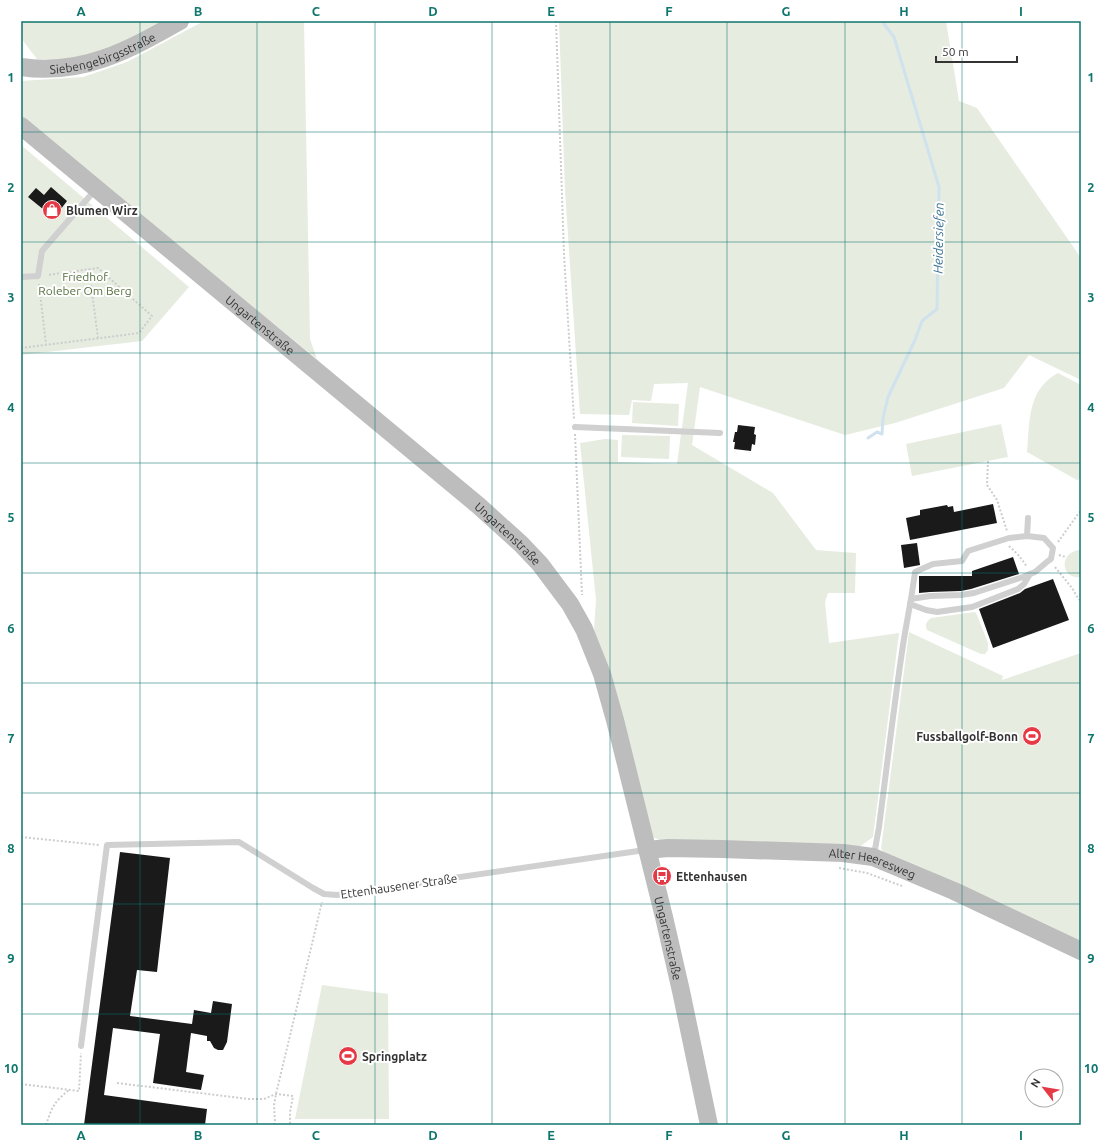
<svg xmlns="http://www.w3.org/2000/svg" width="1102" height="1146" font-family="Ubuntu,sans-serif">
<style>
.green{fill:#e6ecdf}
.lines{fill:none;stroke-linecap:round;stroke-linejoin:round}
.stream{stroke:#cfe2ee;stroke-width:3}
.building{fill:#1a1a1a}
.path{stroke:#cdcdcd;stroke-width:2;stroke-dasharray:2 2;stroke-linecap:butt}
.lane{stroke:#d0d0d0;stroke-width:6}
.secondary{stroke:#bdbdbd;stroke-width:18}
.grid{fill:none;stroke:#0f766e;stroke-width:1;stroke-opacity:0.55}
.labels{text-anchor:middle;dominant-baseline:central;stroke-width:4;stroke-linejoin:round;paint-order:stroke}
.street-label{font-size:12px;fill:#333;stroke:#fff}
.poi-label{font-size:12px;font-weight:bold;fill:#333;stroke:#fff;text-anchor:start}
.park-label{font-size:12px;fill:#56703f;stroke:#fff}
.water-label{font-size:13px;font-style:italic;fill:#3f7597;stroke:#fff}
.neatline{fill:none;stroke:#0f766e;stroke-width:1.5}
.grid-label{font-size:13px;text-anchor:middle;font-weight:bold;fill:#0f766e}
</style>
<rect width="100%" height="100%" fill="#fff"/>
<g class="green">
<polygon points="21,21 167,21 118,48 77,61 37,59 21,38"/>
<polygon points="204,21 304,21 310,339 317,359 21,118 21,81 83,77 127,62"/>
<polygon points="559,21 946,21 959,101 977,108 1081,258 1081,380 1029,355 1004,388 895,423 845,435 700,387 692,445 773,493 816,550 856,553 855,593 828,593 825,602 829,643 899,633 873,837 858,848 845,845 660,840 652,837 594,631 596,600 580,443 605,439 618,440 618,462 677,464 688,383 654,384 651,401 632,400 629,415 580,414 565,190"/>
<polygon points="21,145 189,287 142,341 21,355"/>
<path d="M 1058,373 L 1081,385 L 1081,479 L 1077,480 L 1027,452 C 1030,421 1027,390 1058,373 Z"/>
<polygon points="633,402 679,404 678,426 632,423"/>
<polygon points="1001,424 1008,457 912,476 906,444"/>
<polygon points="622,435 670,436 669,459 621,457"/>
<path d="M 1079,550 L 1081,551 L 1081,577 C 1061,580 1058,553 1079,550 Z"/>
<path d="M 975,612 L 977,615 L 988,643 L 988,650 L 985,654 L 981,654 L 927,630 C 925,624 926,622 931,618 Z"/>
<polygon points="909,632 1003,676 1002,680 1081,653 1081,948 891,859 881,849"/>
<polygon points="322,985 388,994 389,1119 295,1119"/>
</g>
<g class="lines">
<polyline class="stream" points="868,438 877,432 882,434 883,418 888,397 915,340 922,321 937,309 939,187 894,37 884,24 885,21"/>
</g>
<g class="building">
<polygon points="51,187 67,201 54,218 28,197 36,188 44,195"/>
<polygon points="738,425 755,427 754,434 756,435 755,445 752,444 751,451 734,449 735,442 733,442 735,432 737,432"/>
<polygon points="993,504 997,523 910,540 906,518 920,515 920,510 947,505 948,507 953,506 954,512"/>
<polygon points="917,543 920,565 904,568 901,545"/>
<polygon points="1013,557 1019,574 971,589 961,591 930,592 919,593 919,576 972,576 972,571"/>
<polygon points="1053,579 1069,620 993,648 979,609 1020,593 1025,589"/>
<polygon points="120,852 170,858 157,972 137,970 130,1016 192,1024 194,1010 211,1013 213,1001 232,1004 227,1042 223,1050 218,1050 214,1048 210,1041 207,1041 207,1036 191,1033 186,1072 204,1075 201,1090 153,1083 160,1034 113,1028 104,1095 207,1109 205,1125 84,1125"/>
</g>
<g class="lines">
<g class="path">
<polyline points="556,21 564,254 574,419"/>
<polyline points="89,269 98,338"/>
<polyline points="39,284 46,344"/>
<polyline points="21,348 139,333 152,316 98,268 47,275"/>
<polyline points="575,434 582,595"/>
<polyline points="988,461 987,485 997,500 1007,531"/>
<polyline points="1058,542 1081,510"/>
<path d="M 1009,546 C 1016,552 1022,559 1027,567"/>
<polyline points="1059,555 1066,557"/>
<polyline points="1055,567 1072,588 1079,600"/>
<polyline points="21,837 99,845"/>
<polyline points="839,868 867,873 902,886"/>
<polyline points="117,1083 249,1099 264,1099 276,1094 293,1096 290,1112 290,1125"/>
<polyline points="21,1084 79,1091 81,1053"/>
<path d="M 46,1125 C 52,1107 54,1102 69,1090"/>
<polyline points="274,1125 275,1122 274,1105 276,1094 322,902"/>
</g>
<g class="lane">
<polyline points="21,277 38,276 42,251 96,189"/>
<polyline points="575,427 720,433"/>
<polyline points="1027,536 1028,518"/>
<polyline points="910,604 926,610 937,612 972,607 1018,589 1024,584 1030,574"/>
<path d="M 874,855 L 879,827 C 887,766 894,705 903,645 C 907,620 912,596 915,572 L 933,564 L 962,561 L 968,551 L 1009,538 L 1027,536 L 1044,538 L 1053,548 L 1051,559 L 1048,561 L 1035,572 L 1023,577 L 974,593 L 961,595 L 930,596 L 911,599"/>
<polyline points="81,1046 107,845 239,842 313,888 324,894 337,895 645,850"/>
</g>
<g class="secondary">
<path id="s1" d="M 21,67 C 82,76 129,50 180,21"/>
<path id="s2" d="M 21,126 L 479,506 L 521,544 L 540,564 L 570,604 L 584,629 L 602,674 L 615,720 L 664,917 L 681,991 L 709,1125"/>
<path id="s3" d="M 647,850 L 668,848 L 722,849 L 843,853 L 873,857 L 954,891 L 1081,951"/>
</g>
</g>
<path class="grid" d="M 140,21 L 140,1125M 257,21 L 257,1125M 375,21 L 375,1125M 492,21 L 492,1125M 610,21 L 610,1125M 727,21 L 727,1125M 845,21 L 845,1125M 962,21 L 962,1125M 21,132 L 1081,132M 21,242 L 1081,242M 21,353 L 1081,353M 21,463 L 1081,463M 21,573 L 1081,573M 21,683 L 1081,683M 21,793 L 1081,793M 21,904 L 1081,904M 21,1014 L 1081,1014"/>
<defs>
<g id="shop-disc" transform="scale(1)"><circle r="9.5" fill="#e63946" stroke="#fff"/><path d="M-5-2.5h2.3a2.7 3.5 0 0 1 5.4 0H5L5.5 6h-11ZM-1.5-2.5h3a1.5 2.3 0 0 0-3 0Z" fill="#fff"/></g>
<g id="stadium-disc" transform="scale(1)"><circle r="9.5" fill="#e63946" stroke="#fff"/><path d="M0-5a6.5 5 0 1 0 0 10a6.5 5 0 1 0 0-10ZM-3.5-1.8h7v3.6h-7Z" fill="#fff"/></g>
<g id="bus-disc" transform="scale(1)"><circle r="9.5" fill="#e63946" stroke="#fff"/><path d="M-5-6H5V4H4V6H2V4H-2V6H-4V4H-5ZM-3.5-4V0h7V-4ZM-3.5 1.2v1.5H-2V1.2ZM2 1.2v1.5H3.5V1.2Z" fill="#fff"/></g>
</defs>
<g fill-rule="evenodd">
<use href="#shop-disc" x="52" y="210"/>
<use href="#stadium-disc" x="1032" y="736"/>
<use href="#bus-disc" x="662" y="876"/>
<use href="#stadium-disc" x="348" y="1056"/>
</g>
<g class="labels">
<g class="street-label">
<text stroke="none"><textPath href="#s1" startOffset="84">Siebengebirgsstraße</textPath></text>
<text stroke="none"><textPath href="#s2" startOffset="311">Ungartenstraße</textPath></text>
<text stroke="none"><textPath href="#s2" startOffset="635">Ungartenstraße</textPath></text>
<text stroke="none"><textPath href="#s3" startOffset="227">Alter Heeresweg</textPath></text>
<text transform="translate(399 886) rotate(-8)">Ettenhausener Straße</text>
<text stroke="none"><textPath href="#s2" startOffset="1079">Ungartenstraße</textPath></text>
</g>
<g class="poi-label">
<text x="66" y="210">Blumen Wirz</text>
<text x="1018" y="736" text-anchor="end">Fussballgolf-Bonn</text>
<text x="676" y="876">Ettenhausen</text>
<text x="362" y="1056">Springplatz</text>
</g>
<g class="park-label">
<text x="85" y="276">Friedhof<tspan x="85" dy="14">Roleber Om Berg</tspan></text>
</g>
<g class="water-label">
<text transform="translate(938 238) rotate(-89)">Heidersiefen</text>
</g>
</g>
<rect width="1102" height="1146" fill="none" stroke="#ffffff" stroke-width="44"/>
<g transform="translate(1044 1088) rotate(301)"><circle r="19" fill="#ffffff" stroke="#adadad"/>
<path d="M0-3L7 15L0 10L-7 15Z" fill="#e63946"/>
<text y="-6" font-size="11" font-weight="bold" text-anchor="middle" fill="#333333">N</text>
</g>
<path d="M936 56v6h81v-6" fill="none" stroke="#333333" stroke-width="2"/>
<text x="942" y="56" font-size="12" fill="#333333" stroke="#ffffff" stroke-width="3" paint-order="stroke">50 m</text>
<rect x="22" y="22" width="1058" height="1102" class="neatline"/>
<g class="grid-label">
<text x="81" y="16">A</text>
<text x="198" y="16">B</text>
<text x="316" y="16">C</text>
<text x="433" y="16">D</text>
<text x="551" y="16">E</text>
<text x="669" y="16">F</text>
<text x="786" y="16">G</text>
<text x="904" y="16">H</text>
<text x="1021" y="16">I</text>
<text x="11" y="82">1</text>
<text x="1091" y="82">1</text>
<text x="11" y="192">2</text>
<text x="1091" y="192">2</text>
<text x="11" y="302">3</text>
<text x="1091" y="302">3</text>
<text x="11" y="412">4</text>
<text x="1091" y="412">4</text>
<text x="11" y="522">5</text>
<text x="1091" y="522">5</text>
<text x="11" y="633">6</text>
<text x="1091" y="633">6</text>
<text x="11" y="743">7</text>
<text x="1091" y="743">7</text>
<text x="11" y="853">8</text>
<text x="1091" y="853">8</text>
<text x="11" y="963">9</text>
<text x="1091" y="963">9</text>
<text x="11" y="1073">10</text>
<text x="1091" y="1073">10</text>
<text x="81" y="1140">A</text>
<text x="198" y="1140">B</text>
<text x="316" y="1140">C</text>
<text x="433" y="1140">D</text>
<text x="551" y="1140">E</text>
<text x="669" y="1140">F</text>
<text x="786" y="1140">G</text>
<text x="904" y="1140">H</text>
<text x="1021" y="1140">I</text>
</g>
</svg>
